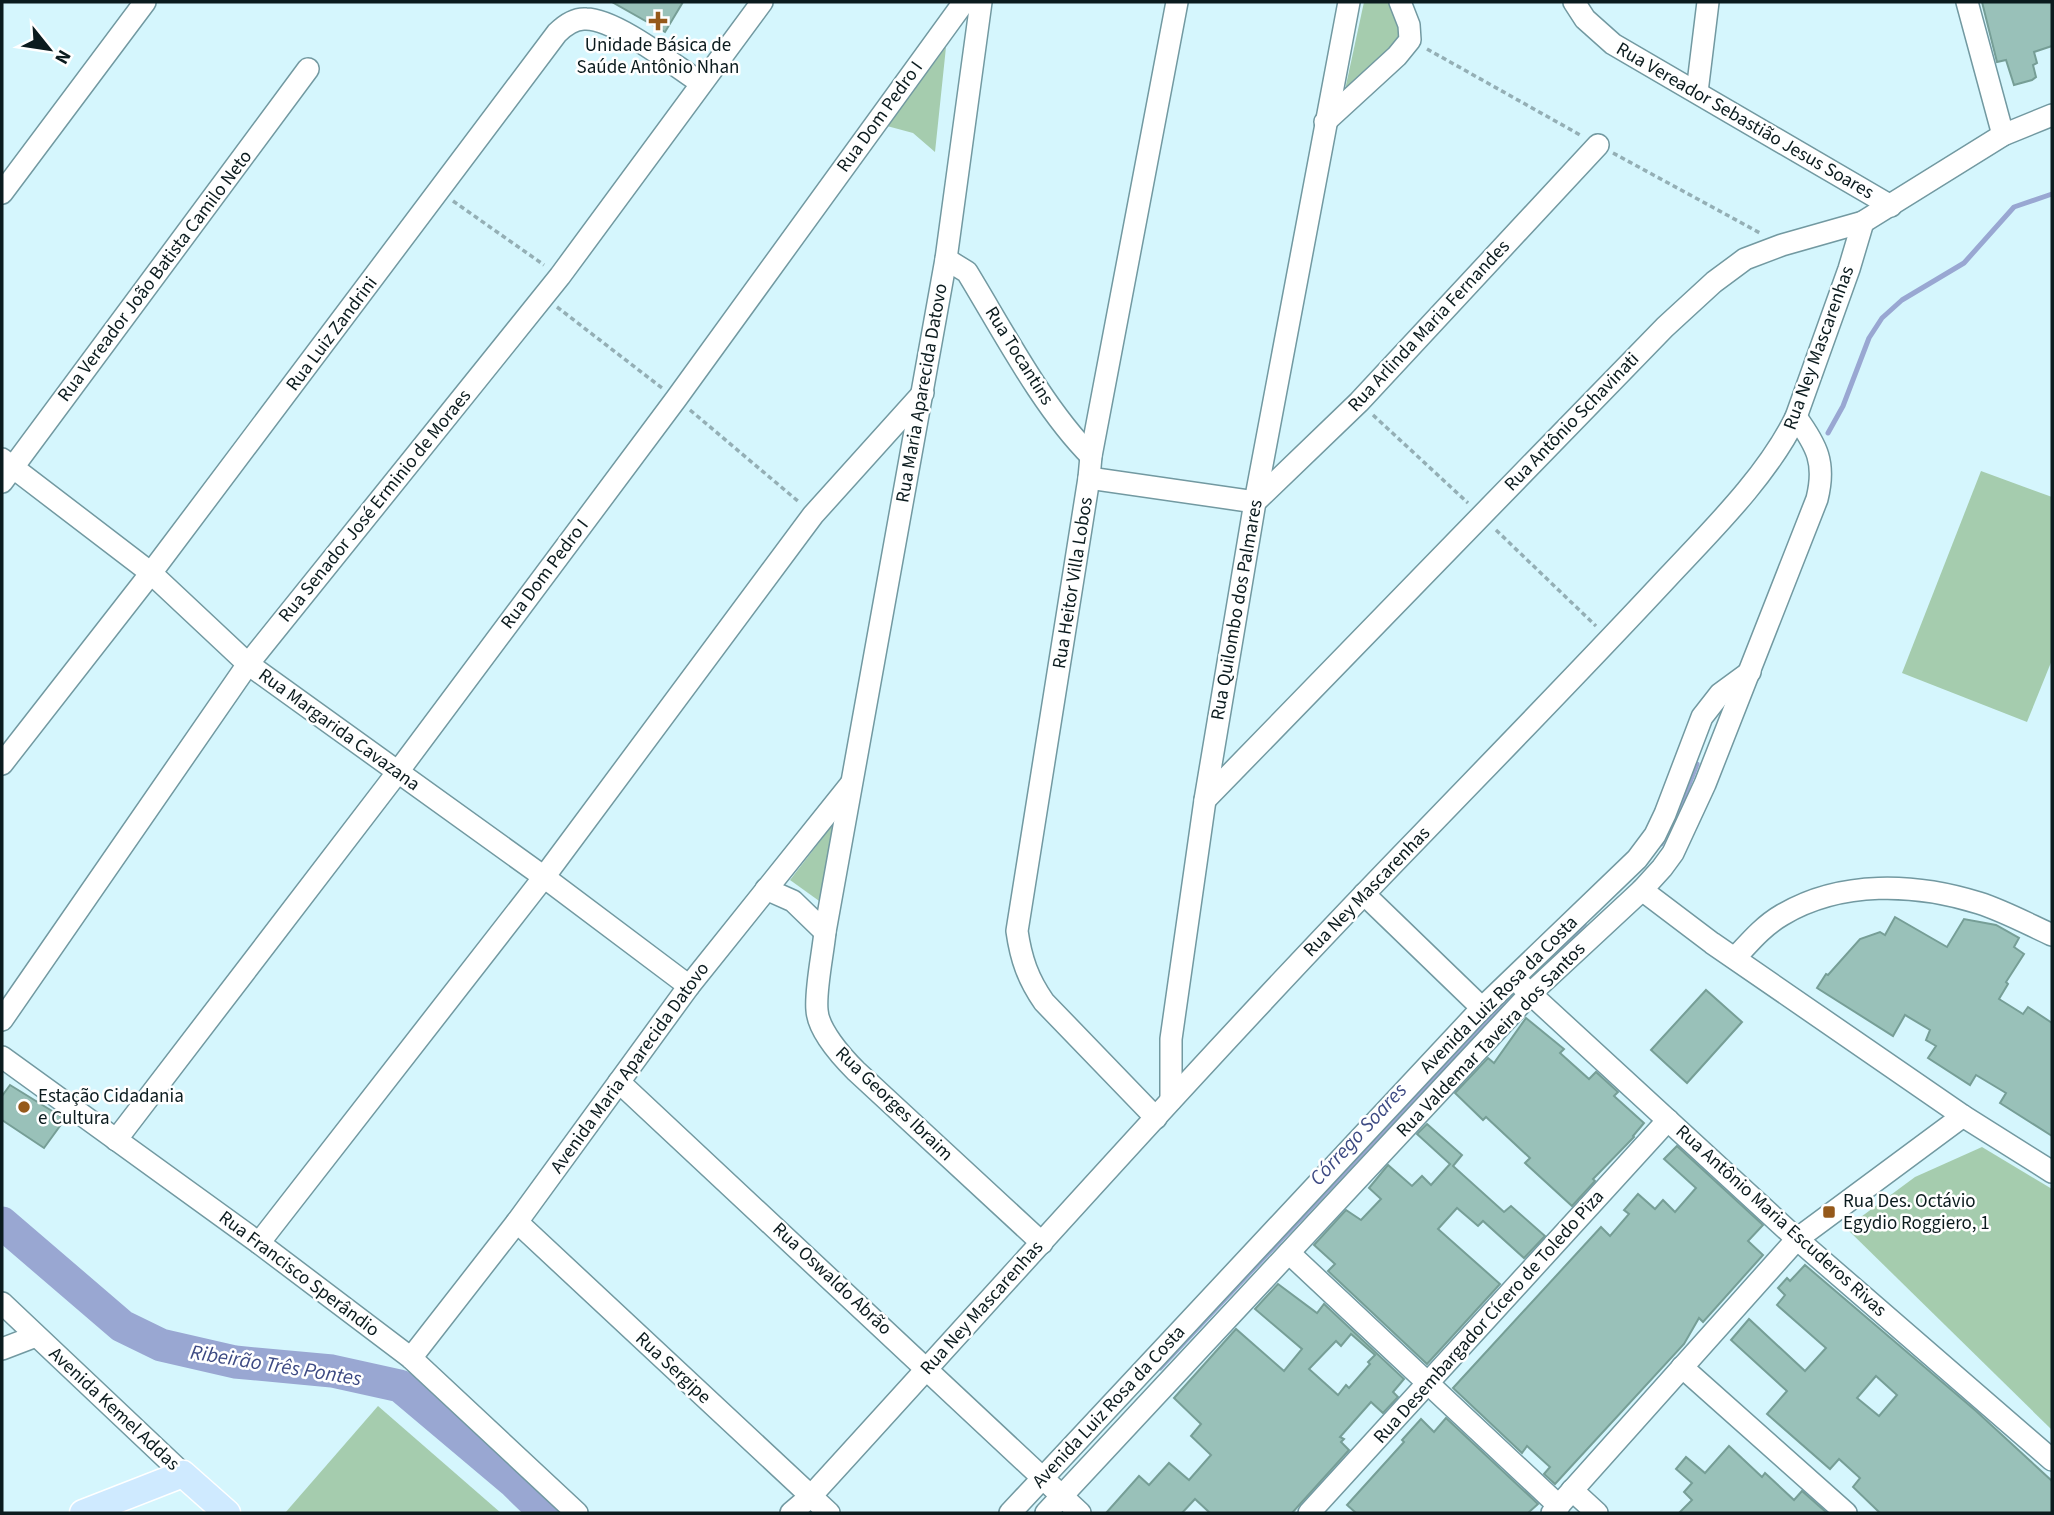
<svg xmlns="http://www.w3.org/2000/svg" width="2054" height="1515" font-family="'Source Sans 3',sans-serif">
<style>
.green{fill:#a5ccae}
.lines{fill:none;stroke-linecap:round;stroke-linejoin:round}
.stream{stroke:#99a7d2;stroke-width:5}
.river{stroke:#99a7d2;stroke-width:33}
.building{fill:#99c1b9;stroke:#769e96;stroke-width:2;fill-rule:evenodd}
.minor-casing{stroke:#7299a1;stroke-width:24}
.major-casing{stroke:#fff;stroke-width:29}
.path{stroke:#94afb5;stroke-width:3.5;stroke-dasharray:5 3.5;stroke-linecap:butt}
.minor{stroke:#fff;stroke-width:21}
.major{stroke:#cfeaff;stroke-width:26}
.poi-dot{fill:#95591a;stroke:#fff;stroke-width:2.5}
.labels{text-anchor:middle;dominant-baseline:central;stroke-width:5;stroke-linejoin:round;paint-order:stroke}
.poi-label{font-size:19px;fill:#0b1b1e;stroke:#fff;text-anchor:start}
.street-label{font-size:19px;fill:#0b1b1e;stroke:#fff}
.water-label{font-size:21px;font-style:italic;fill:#3d4a83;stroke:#fff}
</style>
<rect width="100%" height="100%" fill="#d5f6fd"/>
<g class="green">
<polygon points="1364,2 1393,2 1402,38 1343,99"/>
<polygon points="946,47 935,152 913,133 887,126"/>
<polygon points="1981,471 2052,497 2052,660 2027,722 1902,673"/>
<polygon points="834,823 838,824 822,903 790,880"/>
<polygon points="1982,1147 2052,1189 2052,1430 1846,1228 1915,1177"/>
<polygon points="378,1406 501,1513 285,1513"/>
</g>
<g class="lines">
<g class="stream">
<polyline points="1828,433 1843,406 1869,338 1882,318 1902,300 1964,263 2014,207 2052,194"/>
<polyline points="1661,844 1680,807 1697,764"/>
<polyline points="1527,982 1584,924"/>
<polyline points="1160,1368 1429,1082 1520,989"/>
</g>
<polyline class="river" points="2,1223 122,1326 161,1345 235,1362 332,1371 400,1386 514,1482 546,1513"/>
</g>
<g class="building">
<polygon points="612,2 683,2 665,32"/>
<polygon points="1982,2 2052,2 2052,46 2034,52 2037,63 2033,65 2036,77 2032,80 2014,85 2006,60 1997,62"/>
<polygon points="1895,917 1947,947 1964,919 1996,925 2019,938 2014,947 2024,954 2006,982 2008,984 1999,999 2023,1014 2028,1007 2052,1023 2052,1136 2000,1103 2006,1093 1976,1075 1970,1085 1928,1058 1936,1046 1926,1040 1930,1030 1905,1015 1893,1036 1817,988 1826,974 1828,975 1860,939 1880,932 1885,935"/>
<polygon points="1706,990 1742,1022 1687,1083 1651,1050"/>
<polygon points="1526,1018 1564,1049 1560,1053 1589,1079 1596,1072 1618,1092 1614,1096 1644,1123 1633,1136 1634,1137 1593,1179 1595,1181 1572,1206 1525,1163 1530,1158 1486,1117 1483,1120 1455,1093 1488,1058 1494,1063"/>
<polygon points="10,1085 65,1119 44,1148 2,1120 2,1096"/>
<polygon points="1427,1124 1462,1155 1453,1166 1504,1212 1511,1206 1545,1236 1524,1258 1483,1221 1478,1226 1457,1208 1438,1229 1500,1284 1427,1364 1328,1271 1335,1264 1314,1245 1346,1210 1361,1220 1381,1199 1369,1188 1388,1165 1412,1186 1422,1176 1431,1185 1450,1164 1417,1134"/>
<polygon points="1677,1146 1763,1225 1748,1241 1763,1255 1703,1322 1699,1318 1684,1344 1555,1484 1544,1474 1550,1467 1527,1446 1522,1453 1453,1388 1601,1227 1610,1236 1629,1214 1624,1210 1638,1194 1655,1209 1663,1200 1675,1212 1696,1188 1664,1159"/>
<path d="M 1805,1265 L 1976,1411 L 2052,1481 L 2052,1513 L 1880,1513 L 1853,1487 L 1860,1478 L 1839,1459 L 1830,1469 L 1767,1414 L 1787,1391 L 1731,1340 L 1749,1319 L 1805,1371 L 1826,1348 L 1777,1305 L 1785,1295 L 1778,1288 L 1787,1278 L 1790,1281 ZM 1876,1376 L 1897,1395 L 1879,1416 L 1857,1398 Z"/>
<path d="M 1278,1284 L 1317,1313 L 1324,1304 L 1404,1379 L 1393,1392 L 1398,1397 L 1383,1413 L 1371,1402 L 1340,1437 L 1344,1439 L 1341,1442 L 1349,1450 L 1292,1513 L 1210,1513 L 1195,1499 L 1182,1513 L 1106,1513 L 1139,1476 L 1149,1485 L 1169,1463 L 1189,1480 L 1211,1455 L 1191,1436 L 1201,1424 L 1174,1398 L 1236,1329 L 1284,1371 L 1302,1349 L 1255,1309 ZM 1351,1334 L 1375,1355 L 1368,1362 L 1370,1364 L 1349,1388 L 1346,1385 L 1338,1395 L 1309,1369 L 1336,1341 L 1341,1346 Z"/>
<polygon points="1446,1418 1538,1504 1528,1513 1356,1513 1347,1505 1404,1442 1402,1440 1421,1419 1434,1432"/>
<polygon points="1729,1446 1762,1477 1765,1473 1794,1500 1802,1491 1827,1513 1679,1513 1692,1500 1684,1492 1692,1483 1676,1469 1686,1457 1705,1473"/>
</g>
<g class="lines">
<g class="minor-casing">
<g id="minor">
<path d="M 981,2 L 946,259 L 825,932 C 823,953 815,990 817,1010 C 818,1030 842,1057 856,1071 L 1042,1243"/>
<polyline points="1574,2 1585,19 1613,44 1891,206"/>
<polyline points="1967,2 2003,135"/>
<polyline points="1697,92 1708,2"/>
<polyline points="1325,122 1397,56 1410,40 1409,25 1400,2"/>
<polyline points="2,193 145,2"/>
<path d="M 946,259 L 967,272 C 1003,331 1043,408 1091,456"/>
<polyline points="2,459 151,573 248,664 544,877 689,986"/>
<polyline points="1089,478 1255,502 1359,402 1598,145"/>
<polyline points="2,482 308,69"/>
<path d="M 2,764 L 151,573 L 557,33 C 565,25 574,18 586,19 C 616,19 675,66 701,83"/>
<polyline points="1205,800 1665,327 1714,282 1745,259 1782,245 1863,222 2003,135 2052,115"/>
<polyline points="766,889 793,901 825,932"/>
<polyline points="1642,890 1712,943 1963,1116 2052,1172"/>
<polyline points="1364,894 1482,1008"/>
<path d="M 1735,958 C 1749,943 1763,926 1782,915 C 1841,880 1915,883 1979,903 C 2004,911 2028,924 2052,935"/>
<polyline points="1522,986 1797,1239 2052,1460"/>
<polyline points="2,1020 248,664 560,276 762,2"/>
<polyline points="2,1057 259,1243 411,1358 577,1513"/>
<polyline points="619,1082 1080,1513"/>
<polyline points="1171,1100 1171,1039 1205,800 1255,502 1349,2"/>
<path d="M 1156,1118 L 1044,1002 C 1028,979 1021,959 1017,931 L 1089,478 L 1091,456 L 1177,2"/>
<polyline points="116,1140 397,773 676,399 964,2"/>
<polyline points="517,1222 829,1513"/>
<polyline points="259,1243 544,877 813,515 923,393"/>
<polyline points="1289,1253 1559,1506"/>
<polyline points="2,1303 183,1474"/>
<polyline points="2,1349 36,1336"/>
<polyline points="411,1358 517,1222 689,986 850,785"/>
<polyline points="1682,1367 1846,1513"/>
<polyline points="1572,1490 1597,1513"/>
<path d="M 791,1513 L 811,1496 C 1014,1274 1214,1048 1424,832 C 1506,747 1588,663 1668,577 C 1712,530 1768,475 1796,417 L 1849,269 L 1863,222"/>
<polyline points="1010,1513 1482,1008 1637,859 1655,835 1665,814 1702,717 1720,694 1750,672"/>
<path d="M 1046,1513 L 1530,994 L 1642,890 L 1662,868 L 1673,853 L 1705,784 L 1817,499 C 1826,463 1817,446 1796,417"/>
<polyline points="1309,1513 1668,1120"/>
<polyline points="1552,1513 1797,1239 1963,1116"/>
</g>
</g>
<g class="major-casing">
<polyline id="major" points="83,1513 183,1474 227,1513"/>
</g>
<g class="path">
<polyline points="1427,49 1582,136"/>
<polyline points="1613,153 1760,233"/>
<polyline points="453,201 544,265"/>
<polyline points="557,307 662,388"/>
<polyline points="690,410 799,502"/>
<polyline points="1373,415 1468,503"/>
<polyline points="1496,530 1596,626"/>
</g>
<use href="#minor" class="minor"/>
<use href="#major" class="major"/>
</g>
<g class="poi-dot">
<path d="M654.5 10.5h7v7h7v7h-7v7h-7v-7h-7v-7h7z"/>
<circle cx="24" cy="1107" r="7"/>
<rect x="1822" y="1205" width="14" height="14" rx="3.5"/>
</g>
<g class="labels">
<g class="poi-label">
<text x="658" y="45" text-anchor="middle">Unidade Básica de<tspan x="658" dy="22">Saúde Antônio Nhan</tspan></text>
<text x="38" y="1096">Estação Cidadania<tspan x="38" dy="22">e Cultura</tspan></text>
<text x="1843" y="1201">Rua Des. Octávio<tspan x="1843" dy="22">Egydio Roggiero, 1</tspan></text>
</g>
<g class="street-label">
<text transform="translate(880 117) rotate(-54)">Rua Dom Pedro I</text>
<text transform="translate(1745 121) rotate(30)">Rua Vereador Sebastião Jesus Soares</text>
<text transform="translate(155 276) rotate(-53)">Rua Vereador João Batista Camilo Neto</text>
<text transform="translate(1429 326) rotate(-47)">Rua Arlinda Maria Fernandes</text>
<text transform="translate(332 334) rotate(-53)">Rua Luiz Zandrini</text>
<text transform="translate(1819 348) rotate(-70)">Rua Ney Mascarenhas</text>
<text transform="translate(1019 356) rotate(58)">Rua Tocantins</text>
<text transform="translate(922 393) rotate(-80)">Rua Maria Aparecida Datovo</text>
<text transform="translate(1572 422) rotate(-46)">Rua Antônio Schavinati</text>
<text transform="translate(375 506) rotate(-51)">Rua Senador José Erminio de Moraes</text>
<text transform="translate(545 574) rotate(-53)">Rua Dom Pedro I</text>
<text transform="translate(1073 583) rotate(-81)">Rua Heitor Villa Lobos</text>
<text transform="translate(1237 610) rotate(-80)">Rua Quilombo dos Palmares</text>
<text transform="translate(339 730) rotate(36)">Rua Margarida Cavazana</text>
<text transform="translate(1367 892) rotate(-46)">Rua Ney Mascarenhas</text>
<text transform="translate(1499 995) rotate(-45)">Avenida Luiz Rosa da Costa</text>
<text transform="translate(1491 1040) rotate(-46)">Rua Valdemar Taveira dos Santos</text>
<text transform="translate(630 1068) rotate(-54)">Avenida Maria Aparecida Datovo</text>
<text transform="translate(894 1104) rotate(44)">Rua Georges Ibraim</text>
<text transform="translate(1781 1221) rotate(42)">Rua Antônio Maria Escuderos Rivas</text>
<text transform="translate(299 1274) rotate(37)">Rua Francisco Sperândio</text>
<text transform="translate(832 1279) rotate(43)">Rua Oswaldo Abrão</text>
<text transform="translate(982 1308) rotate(-48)">Rua Ney Mascarenhas</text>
<text transform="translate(1489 1317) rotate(-48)">Rua Desembargador Cícero de Toledo Piza</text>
<text transform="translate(673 1368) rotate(43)">Rua Sergipe</text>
<text transform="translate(1109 1407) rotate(-47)">Avenida Luiz Rosa da Costa</text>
<text transform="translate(114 1409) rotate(43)">Avenida Kemel Addas</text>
</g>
<g class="water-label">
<text transform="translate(1358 1134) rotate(-47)">Córrego Soares</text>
<text transform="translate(276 1365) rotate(9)">Ribeirão Três Pontes</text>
</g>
</g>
<rect width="2054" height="1515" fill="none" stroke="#0b1b1e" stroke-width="7"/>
<g transform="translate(49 49) rotate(120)" stroke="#ffffff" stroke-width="5" paint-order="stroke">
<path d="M0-5L12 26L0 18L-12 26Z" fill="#0b1b1e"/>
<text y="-10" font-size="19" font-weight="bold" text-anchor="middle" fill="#0b1b1e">N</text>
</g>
</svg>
